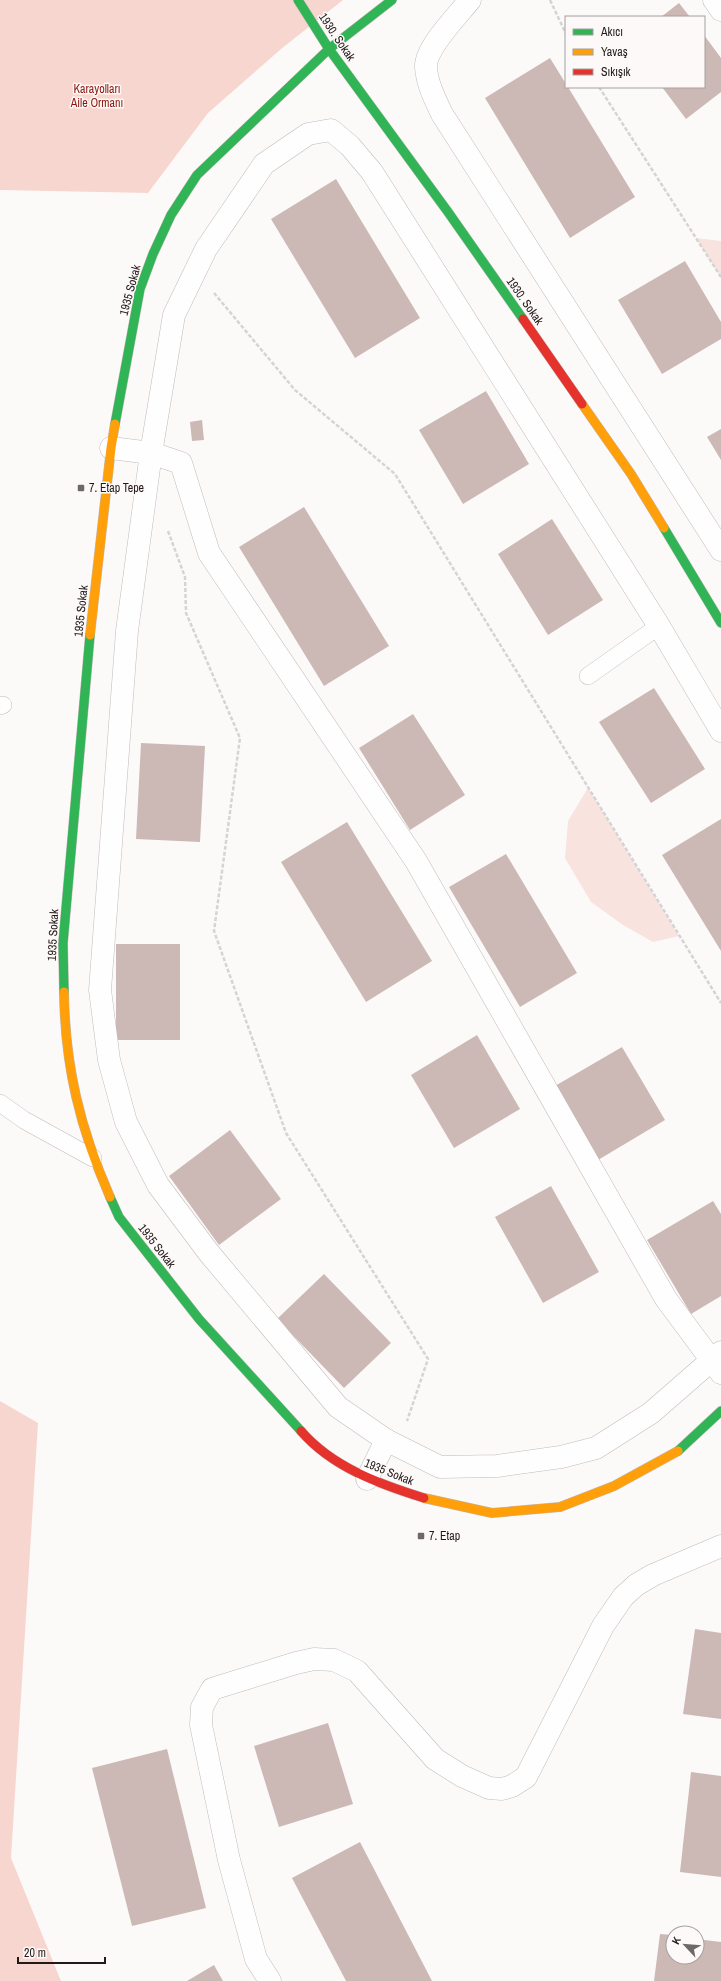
<svg xmlns="http://www.w3.org/2000/svg" width="721" height="1981" font-family="'Archivo Narrow',sans-serif">
<style>
.green{fill:#f8e3df}
.forest{fill:#f8d6d0}
.building{fill:#ccb9b6}
.lines{fill:none;stroke-linecap:round;stroke-linejoin:round}
.lane-casing{stroke:#c0bbba;stroke-width:18}
.street-casing{stroke:#c0bbba;stroke-width:23}
.fast-casing{stroke:#c0bbba;stroke-width:10}
.slow-casing{stroke:#c0bbba;stroke-width:10}
.jam-casing{stroke:#c0bbba;stroke-width:10}
.path{stroke:#d5d4d4;stroke-width:2.5;stroke-dasharray:4 2;stroke-linecap:butt}
.lane{stroke:#fffefe;stroke-width:17}
.street{stroke:#fffefe;stroke-width:22}
.fast{stroke:#30b455;stroke-width:9}
.slow{stroke:#ff9f0a;stroke-width:9}
.jam{stroke:#e5322d;stroke-width:9}
.poi-dot{fill:#6e6867;stroke:#fdf9f8;stroke-width:1.5}
.labels{text-anchor:middle;dominant-baseline:central;stroke-width:3;stroke-linejoin:round;paint-order:stroke}
.street-label{font-size:12px;fill:#211a19;stroke:#fdf9f8}
.park-label{font-size:12px;fill:#8a170d;stroke:#fdf9f8}
.poi-label{font-size:12px;fill:#211a19;stroke:#fdf9f8;text-anchor:start}
</style>
<rect width="100%" height="100%" fill="#fcfaf9"/>
<g class="green">
<polygon points="696,238 721,241 721,277"/>
<polygon points="588,788 679,936 653,942 623,925 591,902 565,858 568,821"/>
</g>
<g class="forest">
<polygon points="0,0 343,0 281,49 208,113 148,193 0,190"/>
<polygon points="0,1401 38,1423 11,1858 61,1981 0,1981"/>
</g>
<g class="building">
<polygon points="679,3 690,17 661,17"/>
<polygon points="704,35 721,58 721,92 686,119 662,87 704,87"/>
<polygon points="550,58 566,84 566,87 568,87 635,197 570,238 485,98"/>
<polygon points="336,179 420,318 355,358 271,219"/>
<polygon points="685,261 721,322 721,339 662,374 618,300"/>
<polygon points="486,391 529,464 463,504 419,430"/>
<polygon points="202,420 204,440 192,441 190,422"/>
<polygon points="721,429 721,460 707,437"/>
<polygon points="304,507 389,646 324,686 239,547"/>
<polygon points="552,519 603,600 548,635 498,554"/>
<polygon points="654,688 705,769 651,803 599,722"/>
<polygon points="413,714 465,795 410,830 359,748"/>
<polygon points="141,743 205,746 200,842 136,839"/>
<polygon points="721,819 721,951 662,855"/>
<polygon points="347,822 432,961 366,1002 281,862"/>
<polygon points="506,854 577,973 520,1007 449,887"/>
<rect x="116" y="944" width="64" height="96"/>
<polygon points="477,1035 520,1109 454,1148 411,1075"/>
<polygon points="622,1047 665,1120 598,1160 555,1086"/>
<polygon points="230,1130 281,1199 219,1245 169,1176"/>
<polygon points="551,1186 599,1272 543,1303 495,1217"/>
<polygon points="713,1201 721,1214 721,1296 691,1314 647,1240"/>
<polygon points="324,1274 391,1343 344,1388 277,1319"/>
<polygon points="695,1629 721,1633 721,1719 683,1714"/>
<polygon points="328,1723 353,1804 279,1827 254,1746"/>
<polygon points="167,1749 206,1908 132,1926 92,1768"/>
<polygon points="691,1772 721,1776 721,1877 680,1872"/>
<polygon points="360,1842 432,1981 346,1981 292,1878"/>
<polygon points="660,1934 673,1935 673,1957 697,1957 697,1939 721,1942 721,1981 654,1981"/>
<polygon points="214,1965 223,1981 187,1981"/>
</g>
<g class="lines">
<g class="lane-casing">
<g id="lane">
<polyline points="588,676 659,626"/>
<polyline points="0,706 3,705"/>
<polyline points="0,1103 24,1120 93,1158"/>
</g>
</g>
<g class="street-casing">
<g id="street">
<path d="M 470,0 C 458,15 425,48 426,67 C 427,84 435,99 442,114 L 721,550"/>
<polyline points="714,0 721,10"/>
<polyline points="111,448 151,453 181,463 209,553 416,861 666,1299 721,1373"/>
<polyline points="721,731 659,626 372,172 350,146 331,130 308,134 264,164 206,249 174,315 151,453 127,631 100,990 109,1060 126,1122 158,1185 209,1253 338,1407 386,1440 440,1467 497,1466 561,1457 596,1448 651,1413 721,1352"/>
<polyline points="367,1479 386,1440"/>
<polyline points="270,1981 256,1959 229,1860 201,1725 202,1707 212,1689 296,1663 314,1659 334,1660 357,1671 435,1759 462,1776 489,1788 502,1789 512,1786 526,1777 603,1626 623,1597 636,1585 653,1575 721,1546"/>
</g>
</g>
<g class="fast-casing">
<g id="fast">
<polyline points="298,0 329,49 448,212 523,319"/>
<polyline points="115,424 140,289 153,254 171,215 197,175 329,49 392,0"/>
<polyline points="664,528 721,623"/>
<polyline points="64,992 63,943 90,635"/>
<polyline points="110,1197 119,1217 199,1319 301,1431"/>
<polyline points="678,1451 721,1411"/>
</g>
</g>
<g class="slow-casing">
<g id="slow">
<polyline points="582,404 631,474 664,528"/>
<polyline points="90,635 111,448 115,424"/>
<path d="M 64,992 C 65,1067 80,1128 110,1197"/>
<polyline points="424,1498 492,1513 560,1507 614,1486 678,1451"/>
</g>
</g>
<g class="jam-casing">
<g id="jam">
<polyline points="523,319 582,404"/>
<path d="M 301,1431 C 332,1467 379,1484 424,1498"/>
</g>
</g>
<g class="path">
<polyline points="550,0 566,34"/>
<polyline points="599,87 721,277"/>
<polyline points="214,293 295,390 395,474 721,1003"/>
<polyline points="168,531 185,577 186,613 240,738 214,931 286,1133 428,1359 407,1421"/>
</g>
<use href="#lane" class="lane"/>
<use href="#street" class="street"/>
<use href="#fast" class="fast"/>
<use href="#slow" class="slow"/>
<use href="#jam" class="jam"/>
</g>
<g class="poi-dot">
<rect x="77" y="484" width="8" height="8" rx="2"/>
<rect x="417" y="1532" width="8" height="8" rx="2"/>
</g>
<g class="labels">
<g class="street-label">
<text transform="translate(337 37) rotate(56)">1930. Sokak</text>
<text transform="translate(130 290) rotate(-75)">1935 Sokak</text>
<text transform="translate(525 301) rotate(55)">1930. Sokak</text>
<text transform="translate(81 611) rotate(-84)">1935 Sokak</text>
<text transform="translate(53 935) rotate(-87)">1935 Sokak</text>
<text transform="translate(157 1246) rotate(52)">1935 Sokak</text>
<text transform="translate(389 1472) rotate(22)">1935 Sokak</text>
</g>
<g class="park-label">
<text x="97" y="89">Karayolları<tspan x="97" dy="14">Aile Ormanı</tspan></text>
</g>
<g class="poi-label">
<text x="89" y="488">7. Etap Tepe</text>
<text x="429" y="1536">7. Etap</text>
</g>
</g>
<rect x="565" y="16" width="140" height="72" fill="#fdf9f8" stroke="#a5a09f"/>
<rect x="573" y="29" width="20" height="6" fill="#30b455" stroke="#a5a09f"/>
<text x="601" y="36" font-size="12" fill="#211a19">Akıcı</text>
<rect x="573" y="49" width="20" height="6" fill="#ff9f0a" stroke="#a5a09f"/>
<text x="601" y="56" font-size="12" fill="#211a19">Yavaş</text>
<rect x="573" y="69" width="20" height="6" fill="#e5322d" stroke="#a5a09f"/>
<text x="601" y="76" font-size="12" fill="#211a19">Sıkışık</text>
<g transform="translate(685 1945) rotate(296)"><circle r="19" fill="#fdf9f8" stroke="#a5a09f"/>
<path d="M0-3L7 15L0 10L-7 15Z" fill="#6e6867"/>
<text y="-6" font-size="11" font-weight="bold" text-anchor="middle" fill="#211a19">K</text>
</g>
<path d="M18 1957v6h87v-6" fill="none" stroke="#211a19" stroke-width="2"/>
<text x="24" y="1957" font-size="12" fill="#211a19" stroke="#fdf9f8" stroke-width="3" paint-order="stroke">20 m</text>
</svg>
